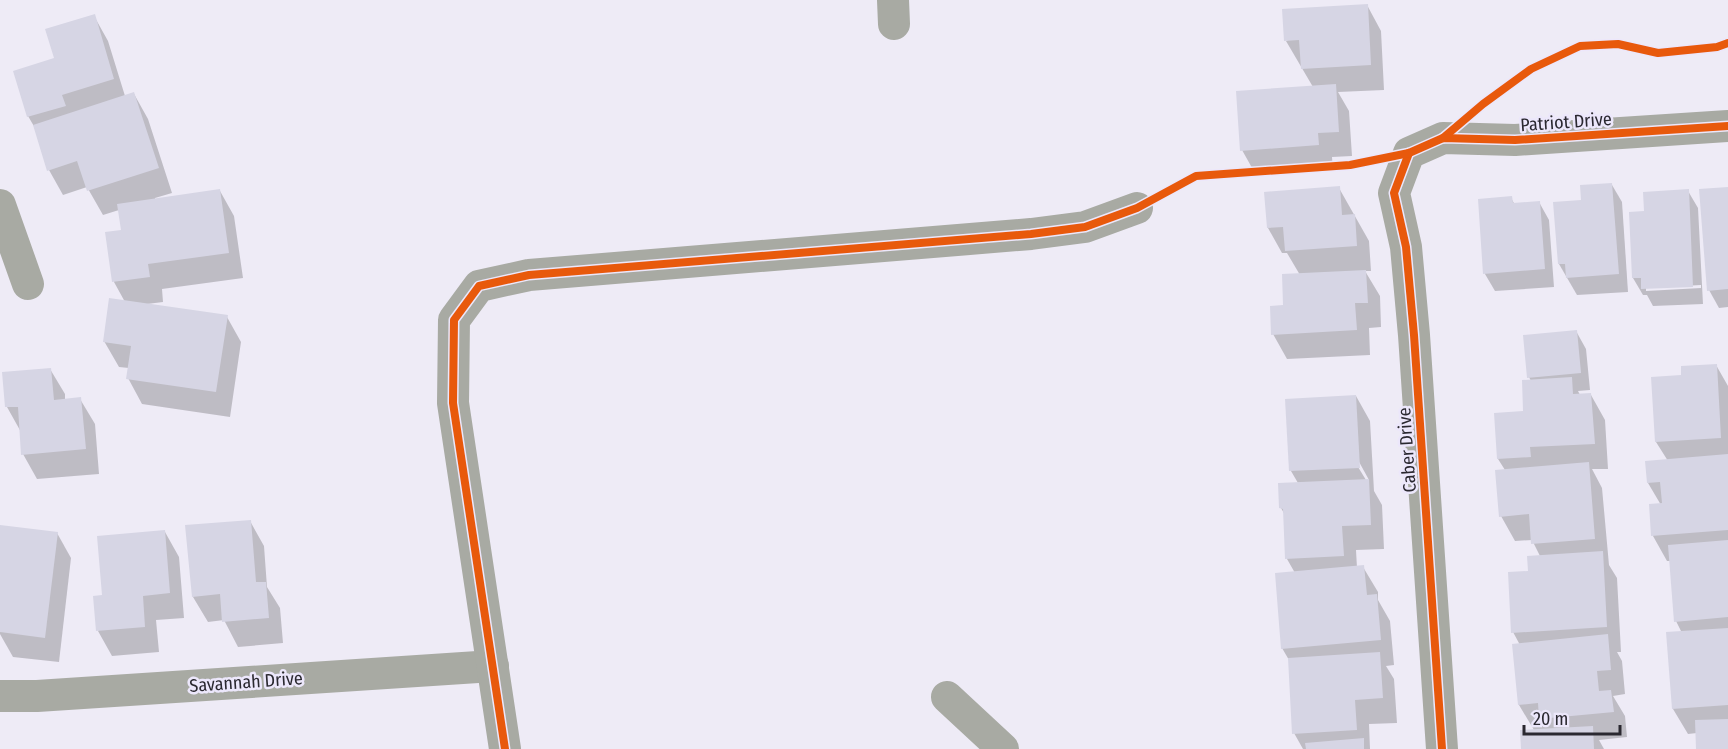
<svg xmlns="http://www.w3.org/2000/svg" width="1728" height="749" font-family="'Fira Sans Condensed',sans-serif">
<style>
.shadow{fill:#0003;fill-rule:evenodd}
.building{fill:#d6d5e4}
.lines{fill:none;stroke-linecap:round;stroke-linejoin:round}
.minor{stroke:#a8aaa3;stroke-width:32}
.cycleway-casing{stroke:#ece7fb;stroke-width:11}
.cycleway{stroke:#e8590c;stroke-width:8}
.labels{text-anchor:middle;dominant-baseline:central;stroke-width:5;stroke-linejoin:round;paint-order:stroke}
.street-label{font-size:18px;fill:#2a2830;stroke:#ece7fb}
</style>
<rect width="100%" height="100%" fill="#eeebf6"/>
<g class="shadow">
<polygon points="1367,5 1381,31 1384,90 1338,92 1349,111 1352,156 1332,157 1333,170 1256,175 1242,150 1313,87 1286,41"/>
<polygon points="94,16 108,41 125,96 134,94 148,119 172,193 155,198 155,200 220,191 234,216 243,278 162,289 163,302 147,304 227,317 241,342 230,417 142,404 128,378 129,368 119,367 104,341 125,302 114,282 123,231 119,210 103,215 87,187 63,195 49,170 35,128 28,116 56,59"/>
<polygon points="1612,185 1622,202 1628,292 1577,295 1559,264 1583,202"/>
<polygon points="1339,188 1369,241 1371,271 1365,271 1380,296 1381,327 1369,328 1370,355 1287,359 1273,334 1300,275 1287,253 1282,253 1268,228 1266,193"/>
<polygon points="1728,188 1728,307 1719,308 1709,290"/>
<path d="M 1688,191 L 1698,208 L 1703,304 L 1653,306 L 1647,295 L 1643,295 L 1633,278 L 1645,213 ZM 1701,285 L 1701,288 L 1646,291 L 1646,288 Z"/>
<polygon points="1511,198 1515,205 1539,202 1549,220 1554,287 1495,291 1485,274 1479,201"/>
<polygon points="1576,331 1586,349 1590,390 1578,391 1580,395 1591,395 1605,420 1608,469 1592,469 1602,488 1609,565 1617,578 1621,652 1617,652 1622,661 1625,694 1613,696 1625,716 1627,737 1599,740 1604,749 1523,749 1534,730 1519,705 1520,645 1513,632 1540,556 1532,540 1515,541 1501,516 1505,470 1498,459 1525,412 1531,381 1529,377"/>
<polygon points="1716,365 1728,386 1728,749 1697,749 1697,733 1688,734 1673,709 1667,634 1682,633 1676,621 1671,561 1667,561 1653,536 1661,505 1648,483 1668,461 1656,442 1683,376"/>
<polygon points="50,369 65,394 65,400 80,399 95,424 99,474 37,479 23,454 21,432 7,407"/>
<path d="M 1356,396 L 1370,421 L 1374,491 L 1382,505 L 1384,549 L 1356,550 L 1357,568 L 1363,567 L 1378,592 L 1378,600 L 1390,621 L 1394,665 L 1386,666 L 1394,679 L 1397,723 L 1369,724 L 1370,749 L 1303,749 L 1294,733 L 1289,660 L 1282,648 L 1295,573 L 1287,559 L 1285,515 L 1281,508 L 1298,483 L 1291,471 L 1287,400 ZM 1358,460 L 1369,480 L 1366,480 L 1355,462 Z"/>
<polygon points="250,521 264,546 267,587 280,608 283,643 238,647 224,620 208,622 193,597"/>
<polygon points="0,526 57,533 71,558 59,662 13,657 0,634"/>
<polygon points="165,532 179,557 184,618 156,620 159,652 112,656 98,631"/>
</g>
<g class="building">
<polygon points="1368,4 1371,65 1301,69 1299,40 1284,41 1282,9"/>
<polygon points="95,14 114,79 62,95 66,106 27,117 13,71 54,58 45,29"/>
<polygon points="1336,84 1339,132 1318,133 1319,145 1240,151 1236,91"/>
<polygon points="134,92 159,168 87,191 77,161 47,171 33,125"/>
<polygon points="1612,183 1619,274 1566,278 1565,264 1558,264 1553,202 1581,200 1580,185"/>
<polygon points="1340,186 1342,215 1355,214 1357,246 1285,251 1283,227 1267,228 1264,192"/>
<polygon points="1728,187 1728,289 1707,291 1699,189"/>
<polygon points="220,189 229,253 148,264 150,277 112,282 105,232 121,230 117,204"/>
<polygon points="1689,189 1693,287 1641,289 1641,278 1632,278 1629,212 1644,211 1643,192"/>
<polygon points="1512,196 1513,203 1540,201 1545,269 1483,274 1478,199"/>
<polygon points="1366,270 1368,303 1355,303 1357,330 1271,335 1270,306 1283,305 1282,274"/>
<polygon points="109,298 228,315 216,392 126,379 131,346 103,342"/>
<polygon points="1577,330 1581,373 1527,378 1523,335"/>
<polygon points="1717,364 1721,438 1655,442 1651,377 1681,375 1681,366"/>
<polygon points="51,368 54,400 81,397 86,449 21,455 18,407 5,407 2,372"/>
<polygon points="1572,377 1573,394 1591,393 1595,444 1530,447 1531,457 1497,459 1494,413 1523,411 1522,380"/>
<polygon points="1356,395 1360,468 1289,471 1285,399"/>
<polygon points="1728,454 1728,530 1651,536 1649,504 1662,503 1660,482 1647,483 1645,461"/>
<polygon points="1589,462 1595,539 1531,544 1529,514 1499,517 1495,470"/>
<polygon points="1369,479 1371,525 1342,526 1344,556 1285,559 1283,509 1279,508 1278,483"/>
<polygon points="251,520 256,582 266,582 269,618 222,622 220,594 192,597 185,525"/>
<polygon points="0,525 58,532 45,638 0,632"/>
<polygon points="165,530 170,593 143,596 145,627 96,631 93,596 102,595 97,536"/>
<polygon points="1728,540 1728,617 1674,622 1668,545"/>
<polygon points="1603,551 1607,627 1511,633 1508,572 1528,571 1527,556"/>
<polygon points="1364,565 1367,595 1377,594 1381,640 1281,649 1275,573"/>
<polygon points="1728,628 1728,705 1672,709 1666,632"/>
<polygon points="1608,634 1611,670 1597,671 1599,691 1611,690 1614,712 1539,719 1538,703 1518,705 1512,644"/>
<polygon points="1380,652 1383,698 1355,700 1357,730 1292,734 1288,658"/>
<polygon points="1728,719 1728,749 1696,749 1695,720"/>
<polygon points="1593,726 1594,749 1521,749 1520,730"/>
<polygon points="1364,738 1364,749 1306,749 1305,743"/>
</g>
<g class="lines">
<g class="minor">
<polyline points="893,0 894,24"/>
<polyline points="0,205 28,284"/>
<polyline points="0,696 37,696 493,666"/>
<polyline points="947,697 1003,749"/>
<polyline points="505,749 453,403 454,320 479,286 529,275 1031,234 1085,227 1137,208"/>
<polyline points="1442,749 1414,335 1406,247 1394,193 1409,153 1443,138 1515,140 1728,126"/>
</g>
<g class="cycleway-casing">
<g id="cycleway">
<polyline points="1443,138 1483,104 1531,69 1580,46 1618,44 1658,53 1717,47 1728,43"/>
<polyline points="1409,153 1394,193 1406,247 1414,335 1442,749"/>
<polyline points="505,749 453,403 454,320 479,286 529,275 1031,234 1085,227 1137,208 1196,176 1350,165 1409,153 1443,138 1515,140 1728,126"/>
</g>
</g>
<use href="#cycleway" class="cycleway"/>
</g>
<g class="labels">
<g class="street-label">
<text transform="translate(1566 122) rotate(-4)">Patriot Drive</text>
<text transform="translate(1407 450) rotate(-94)">Caber Drive</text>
<text transform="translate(246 682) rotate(-4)">Savannah Drive</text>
</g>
</g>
<path d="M1524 725v9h96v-9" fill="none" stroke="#2a2830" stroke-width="3"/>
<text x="1533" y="725" font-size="18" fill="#2a2830" stroke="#ece7fb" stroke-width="4.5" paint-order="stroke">20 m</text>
</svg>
